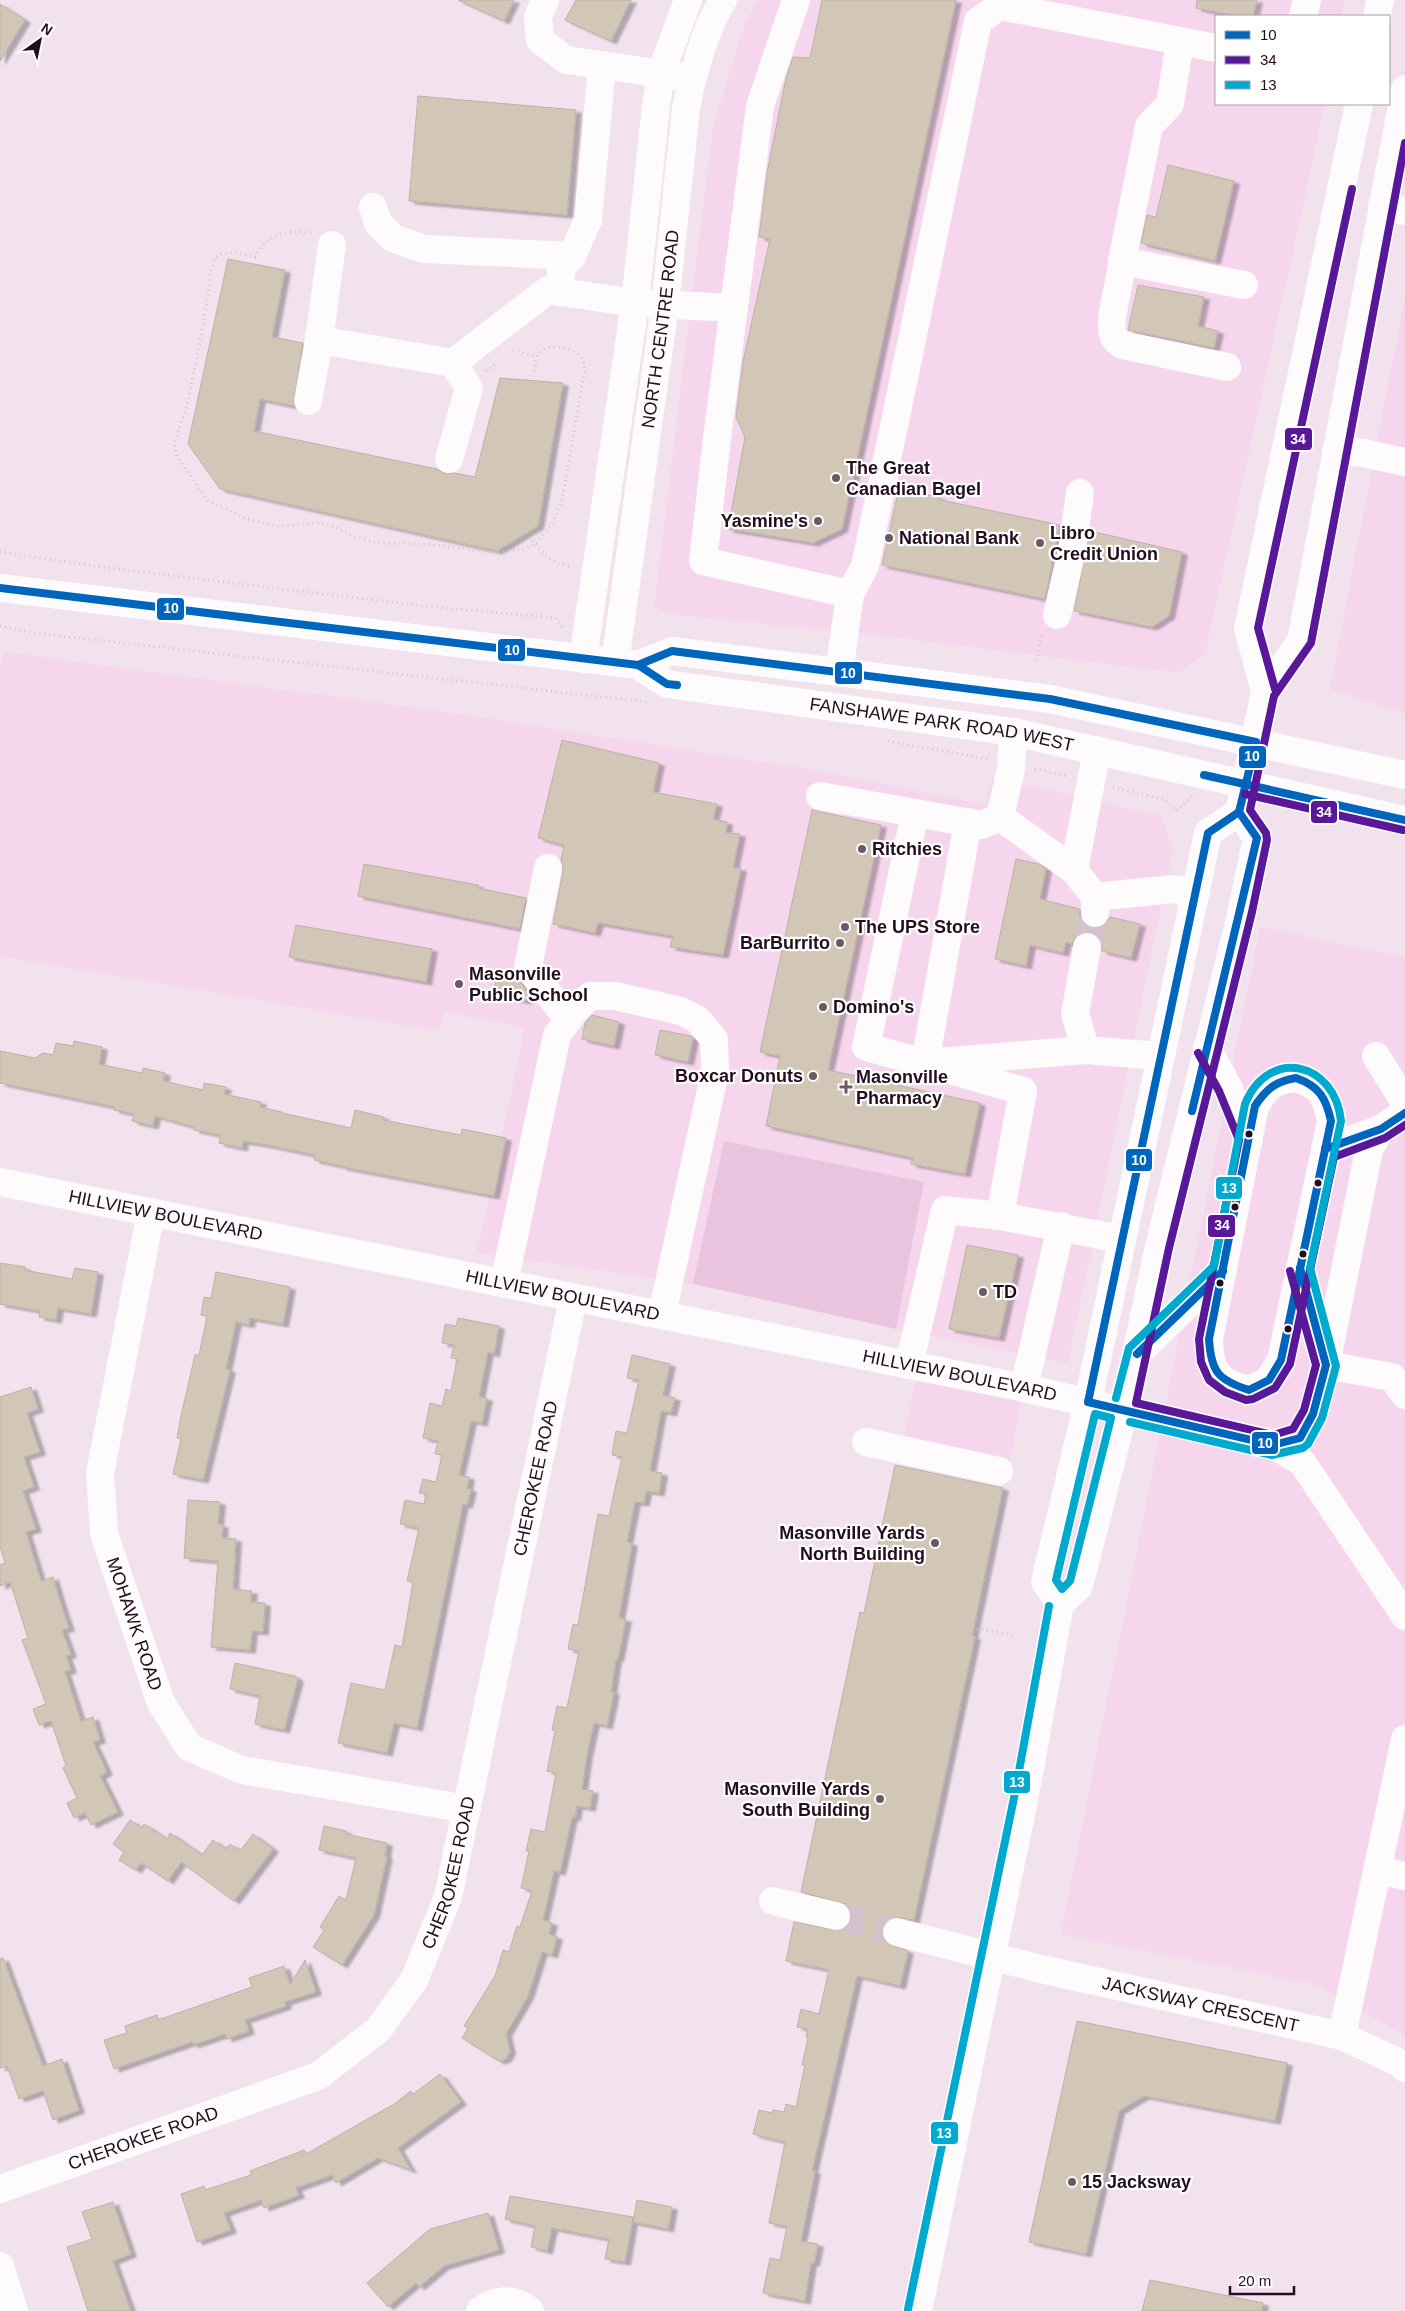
<svg xmlns="http://www.w3.org/2000/svg" width="1405" height="2311" font-family="Arial,sans-serif">
<style>
.built{fill:#f6d6ec}
.green{fill:#eac4df}
.building{fill:#d2c6b6;stroke:#bcb2a8;filter:url(#shadow)}
.lines{fill:none;stroke-linecap:round;stroke-linejoin:round}
.minor-tunnel{stroke:#d3c2ce;stroke-width:28;stroke-dasharray:28 14;stroke-linecap:butt}
.path{stroke:#cdc7cc;stroke-width:3;stroke-dasharray:1 4;stroke-linecap:butt}
.minor{stroke:#fdfbfc;stroke-width:28}
.major{stroke:#fdfbfc;stroke-width:28}
.bus-1-casing{stroke:#fff;stroke-width:11}
.bus-2-casing{stroke:#fff;stroke-width:11}
.bus-3-casing{stroke:#fff;stroke-width:11}
.bus-1{stroke:#0065bd;stroke-width:8}
.bus-2{stroke:#59189a;stroke-width:8}
.bus-3{stroke:#00a9ce;stroke-width:8}
.poi-dot{fill:#6c5866;stroke:#fff;stroke-width:2}
.bus-dot{fill:#240d1e;stroke:#fff;stroke-width:2}
.labels{text-anchor:middle;dominant-baseline:central;stroke-width:4.5;stroke-linejoin:round;paint-order:stroke}
.street-label{font-size:18px;fill:#240d1e;stroke:#fff}
.poi-label{font-size:18px;font-weight:bold;fill:#240d1e;stroke:#fff;text-anchor:start}
.line-badge{stroke:#fff;stroke-width:2}
.badge-label{font-size:14px;text-anchor:middle;font-weight:bold;fill:#fff}
</style>
<defs>
<filter id="shadow"><feDropShadow dx="5.5" dy="3" stdDeviation="1" flood-color="#0004"/></filter>
</defs>
<rect width="100%" height="100%" fill="#f2e2ed"/>
<g class="built">
<polygon points="758,0 1345,0 1341,16 1216,16 1216,104 1325,104 1205,654 1179,673 883,636 667,614 654,607 713,126 744,26"/>
<polygon points="1405,296 1405,714 1330,689"/>
<polygon points="4,652 434,710 796,767 986,805 992,777 1161,816 1173,848 1068,1363 896,1329 924,1182 725,1142 693,1284 477,1253 525,1028 444,1012 439,1031 0,956 0,668"/>
<polygon points="1260,927 1405,957 1405,2036 1317,1985 1061,1934"/>
<polygon points="917,1373 1023,1393 1009,1466 903,1445"/>
</g>
<polygon class="green" points="724,1141 924,1182 896,1329 693,1284"/>
<g class="building">
<polygon points="458,0 514,0 504,21"/>
<polygon points="576,0 631,0 611,41 565,20"/>
<polygon points="822,0 956,0 842,529 813,543 728,529 745,437 736,417 743,362 770,239 759,237 767,173 786,78 793,57 810,58"/>
<polygon points="1197,0 1257,0 1253,16 1237,16 1196,8"/>
<polygon points="0,4 25,20 0,61"/>
<polygon points="418,96 576,110 567,215 409,201"/>
<polygon points="1168,165 1234,181 1215,261 1141,243 1147,215 1156,217"/>
<polygon points="228,259 285,270 272,337 303,343 293,406 260,399 254,431 437,469 445,474 455,473 475,477 500,378 563,383 538,526 497,551 220,489 188,444"/>
<polygon points="1138,285 1204,297 1198,326 1218,331 1214,348 1128,330"/>
<polygon points="899,488 941,498 940,500 1060,525 1045,599 882,565"/>
<polygon points="1090,531 1182,552 1169,616 1152,627 1074,611"/>
<polygon points="562,740 659,763 653,792 717,804 713,819 727,822 726,833 740,834 733,868 741,868 723,955 670,947 673,936 598,923 595,933 553,924 563,871 561,860 564,845 538,838"/>
<polygon points="812,810 881,825 828,1070 980,1103 965,1174 911,1164 913,1158 766,1126 780,1056 760,1052"/>
<polygon points="1016,859 1039,864 1046,869 1040,899 1079,909 1081,920 1088,927 1095,929 1102,927 1110,917 1140,924 1131,958 1102,951 1101,941 1097,935 1089,932 1081,933 1075,937 1072,944 1066,942 1063,953 1030,945 1026,966 995,959"/>
<polygon points="364,864 478,885 478,888 526,898 520,929 358,896"/>
<polygon points="296,925 432,949 426,982 289,957"/>
<polygon points="498,970 514,973 528,992 526,1001 493,995"/>
<polygon points="592,1015 619,1022 614,1046 582,1039 585,1023"/>
<polygon points="660,1030 691,1036 693,1038 688,1062 655,1055"/>
<polygon points="74,1041 102,1047 99,1064 142,1073 143,1068 165,1073 163,1081 203,1090 204,1083 226,1087 224,1094 261,1102 260,1107 282,1112 282,1113 351,1128 355,1110 384,1117 383,1120 461,1135 462,1129 506,1138 494,1196 342,1167 342,1166 314,1160 315,1155 267,1145 243,1141 242,1148 219,1143 220,1135 194,1130 194,1127 155,1116 153,1126 132,1121 134,1114 114,1110 115,1107 0,1083 0,1051 35,1058 43,1053 53,1055 56,1043 73,1046"/>
<polygon points="967,1245 1018,1255 999,1338 949,1329"/>
<polygon points="0,1263 25,1267 24,1270 72,1279 75,1268 98,1272 91,1314 58,1308 56,1320 39,1317 40,1311 0,1304"/>
<polygon points="216,1272 290,1287 283,1324 250,1318 249,1325 236,1322 226,1369 230,1370 203,1480 173,1474 181,1439 177,1438 181,1416 195,1355 199,1355 207,1316 201,1315 204,1297 211,1298"/>
<polygon points="458,1318 499,1326 494,1354 488,1352 479,1397 487,1398 482,1423 471,1421 459,1475 469,1477 467,1488 471,1489 467,1505 463,1504 417,1728 394,1723 387,1753 338,1743 351,1683 385,1690 395,1645 402,1647 413,1582 407,1581 419,1528 400,1524 405,1500 424,1504 426,1494 419,1493 423,1479 436,1482 442,1455 435,1454 438,1441 423,1438 430,1403 442,1406 446,1389 451,1391 457,1359 451,1358 454,1345 442,1343 445,1324 456,1326"/>
<polygon points="632,1355 670,1364 663,1395 675,1398 671,1413 661,1411 650,1471 662,1473 659,1493 646,1491 644,1503 635,1502 627,1542 632,1543 619,1618 626,1619 618,1659 616,1659 611,1692 614,1692 607,1726 594,1723 587,1754 582,1789 593,1791 590,1808 577,1806 575,1818 572,1817 560,1872 554,1871 543,1920 552,1923 549,1934 557,1937 552,1955 542,1952 528,1996 506,2034 510,2051 506,2059 499,2061 462,2038 468,2028 464,2026 495,1976 503,1950 509,1952 517,1926 520,1927 532,1891 521,1888 529,1851 526,1851 531,1829 545,1832 556,1773 547,1771 555,1731 552,1730 557,1706 567,1708 579,1651 568,1649 573,1624 578,1625 598,1514 609,1516 622,1457 612,1455 616,1431 627,1433 639,1380 627,1378"/>
<polygon points="31,1387 38,1409 27,1413 40,1452 24,1457 34,1487 23,1491 36,1529 26,1532 41,1581 53,1577 60,1601 69,1628 62,1630 71,1654 66,1656 71,1670 65,1672 81,1721 93,1717 100,1740 93,1742 107,1772 100,1776 118,1812 91,1825 85,1813 74,1818 67,1803 77,1798 63,1768 66,1766 51,1721 39,1725 33,1709 46,1704 22,1640 28,1638 10,1582 0,1586 0,1565 5,1563 0,1547 0,1397"/>
<polygon points="895,1465 1003,1488 972,1636 975,1637 914,1920 893,1917 886,1921 882,1929 882,1937 886,1943 908,1951 900,1986 857,1976 812,2171 815,2171 801,2241 818,2244 814,2263 811,2263 805,2301 763,2293 770,2258 780,2260 787,2226 769,2223 785,2142 753,2134 759,2110 772,2113 773,2110 784,2112 786,2104 796,2107 805,2065 802,2065 808,2038 806,2037 808,2029 797,2027 801,2009 819,2014 829,1970 786,1961 794,1922 840,1931 848,1926 851,1919 851,1911 846,1904 801,1892 860,1612 864,1613"/>
<polygon points="188,1500 220,1502 218,1524 223,1525 222,1538 236,1539 233,1589 252,1591 251,1602 265,1603 263,1632 252,1631 250,1650 211,1647 218,1561 184,1558"/>
<polygon points="235,1663 295,1676 298,1679 284,1730 255,1724 260,1696 230,1689"/>
<polygon points="130,1820 142,1828 144,1824 167,1839 170,1833 202,1855 213,1840 226,1849 230,1844 240,1851 253,1834 273,1849 234,1901 181,1862 168,1881 141,1863 136,1870 119,1860 124,1852 113,1844"/>
<polygon points="324,1826 346,1831 346,1834 387,1843 385,1856 387,1856 374,1915 342,1965 313,1947 324,1930 320,1927 339,1896 346,1900 356,1858 319,1850"/>
<polygon points="3,1958 43,2066 62,2059 79,2110 53,2120 43,2091 19,2099 7,2066 0,2068 0,1959"/>
<polygon points="305,1960 316,1992 285,2002 286,2006 245,2020 249,2031 227,2039 225,2034 193,2045 192,2042 114,2069 104,2040 127,2033 125,2026 157,2015 158,2020 252,1987 249,1978 284,1966 290,1985"/>
<polygon points="1077,2021 1287,2063 1275,2121 1144,2096 1119,2111 1086,2254 1029,2242"/>
<polygon points="440,2074 461,2102 398,2148 411,2170 378,2158 336,2183 332,2175 296,2188 299,2195 264,2208 261,2200 224,2213 231,2230 197,2242 181,2194 204,2186 205,2190 251,2175 250,2171 304,2150 306,2154 394,2104 411,2091 413,2094"/>
<polygon points="510,2196 633,2217 625,2262 605,2259 609,2239 552,2228 547,2251 531,2247 535,2226 505,2219"/>
<polygon points="637,2200 672,2207 668,2229 633,2222"/>
<polygon points="113,2202 131,2254 113,2261 131,2311 88,2311 67,2247 92,2239 82,2212"/>
<polygon points="488,2213 499,2250 444,2266 419,2287 416,2283 388,2307 367,2283 430,2229"/>
<polygon points="1150,2280 1263,2303 1262,2311 1142,2311"/>
</g>
<g class="lines">
<g class="minor-tunnel">
<polyline points="1087,947 1095,913"/>
<polyline points="836,1916 897,1932"/>
</g>
<g class="path">
<path d="M 311,233 C 286,229 268,234 255,257 L 232,252 L 221,254 L 215,258 L 211,270 L 208,298 L 188,402 L 174,444 L 177,456 L 207,500 L 247,519 L 278,526 L 320,523 L 334,526 L 352,536 L 377,543 L 428,544 L 497,553 L 524,549 L 535,544 L 552,524 L 562,500 L 585,369 C 584,365 583,360 581,357 C 572,347 544,341 537,357 C 535,361 535,368 535,373"/>
<polyline points="513,350 537,357"/>
<polyline points="486,371 497,363"/>
<path d="M 527,532 C 539,551 549,564 572,566"/>
<polyline points="0,552 102,567 423,606 556,618 563,629"/>
<polyline points="0,626 35,633 647,702"/>
<polyline points="1037,661 1042,632"/>
<polyline points="888,741 988,759"/>
<polyline points="1035,769 1068,776"/>
<polyline points="1113,787 1166,800 1176,811 1193,796"/>
<polyline points="869,1608 1016,1636"/>
</g>
<g class="minor">
<polyline points="545,0 538,17 540,40 566,60 678,76"/>
<polyline points="796,0 760,106 717,439 703,561 850,594"/>
<polyline points="1303,16 1307,0"/>
<polyline points="1180,41 1170,104 1149,126 1122,261 1244,285"/>
<polyline points="1382,206 1405,211"/>
<polyline points="373,207 378,223 393,238 424,249 572,256"/>
<path d="M 1122,261 C 1122,279 1106,324 1114,337 C 1115,340 1120,343 1122,345 L 1227,367"/>
<polyline points="560,292 561,268 572,256 588,220 602,65"/>
<polyline points="319,340 453,363 548,290 635,303 734,308"/>
<polyline points="308,401 319,340 332,245"/>
<polyline points="1336,450 1363,453 1405,462"/>
<polyline points="449,459 469,388 453,363"/>
<polyline points="1057,615 1072,550 1080,493"/>
<polyline points="583,659 635,303 656,106 661,73 688,0"/>
<path id="s1" d="M 615,662 L 665,305 L 686,108 C 693,72 704,32 723,0"/>
<polyline points="839,673 850,594 865,566 978,21 1000,6 1216,48"/>
<polyline points="820,796 982,825 1000,817 1011,769 1013,732"/>
<polyline points="915,813 866,1047 925,1063 1086,1050 1160,1056"/>
<polyline points="1000,817 1074,870 1095,897 1095,913"/>
<polyline points="968,822 925,1063 1023,1091 1000,1216 1121,1239"/>
<polyline points="548,868 528,967 568,1019"/>
<polyline points="1074,870 1097,750"/>
<polyline points="1095,897 1173,889 1196,892"/>
<polyline points="1207,1048 1228,1087 1249,1139"/>
<polyline points="1086,1050 1075,1014 1087,947"/>
<polyline points="1376,1056 1405,1103"/>
<path d="M 1296,1078 C 1321,1086 1326,1095 1331,1121 L 1281,1360 L 1269,1380 L 1249,1390 C 1217,1381 1210,1373 1209,1339 L 1255,1106 C 1267,1087 1273,1080 1296,1078 Z"/>
<polyline points="1325,1149 1381,1129 1405,1113"/>
<path id="s2" d="M 0,1182 L 1024,1388 L 1273,1445 L 1302,1462 L 1405,1616"/>
<path id="s3" d="M 151,1213 L 100,1473 L 104,1534 L 161,1703 L 189,1747 L 242,1770 L 467,1809"/>
<polyline points="1302,1274 1324,1359"/>
<polyline points="504,1283 557,1035 576,1009 590,996 615,996 681,1011 698,1020 714,1039 715,1072 662,1314"/>
<polyline points="1137,1354 1223,1271"/>
<polyline points="909,1365 945,1210 1000,1216"/>
<polyline points="1326,1365 1392,1377 1405,1395"/>
<polyline points="1024,1388 1061,1226"/>
<polyline points="866,1442 999,1471"/>
<polyline points="1273,1445 1300,1438 1313,1414 1326,1365 1369,1150 1381,1129"/>
<polyline points="1377,1870 1405,1876"/>
<polyline points="773,1901 836,1916"/>
<path id="s4" d="M 897,1932 L 1041,1969 L 1342,2036 L 1400,2063 L 1405,2068"/>
<polyline points="1342,2036 1405,1739"/>
<path id="s5" d="M 0,2189 L 318,2076 L 378,2030 L 414,1980 L 448,1897 L 573,1299"/>
<polyline points="0,2266 14,2311"/>
<path d="M 480,2311 C 495,2299 514,2297 530,2311"/>
</g>
<g class="major">
<polyline points="1377,16 1380,0"/>
<path id="s6" d="M 0,588 L 638,665 L 667,684 L 1013,732 L 1405,820"/>
<polyline points="638,665 672,651 1050,699 1405,775"/>
<polyline points="1265,692 1248,628 1359,104"/>
<polyline points="1060,1604 1045,1582 1088,1402 1208,833 1239,812 1265,692 1301,641 1405,89"/>
<polyline points="918,2311 1025,1795 1060,1604 1079,1586 1124,1411 1159,1246 1242,910 1257,838 1239,812"/>
</g>
<g class="bus-1-casing">
<g id="bus-1">
<polyline points="0,588 638,665 667,684 677,685"/>
<polyline points="638,665 672,651 1050,699 1256,742 1239,812 1208,833 1088,1402 1273,1445 1300,1438 1313,1414 1326,1365 1300,1268"/>
<polyline points="1204,775 1405,820"/>
<path d="M 1296,1078 C 1319,1086 1326,1098 1331,1121 L 1281,1360 L 1269,1380 L 1249,1390 C 1218,1380 1211,1372 1209,1339 L 1255,1106 C 1266,1089 1276,1081 1296,1078 Z"/>
<polyline points="1192,1111 1257,838 1239,812"/>
<polyline points="1325,1149 1381,1129 1405,1113"/>
<polyline points="1137,1354 1223,1271"/>
</g>
</g>
<g class="bus-2-casing">
<g id="bus-2">
<polyline points="1275,689 1258,628 1352,189"/>
<polyline points="1245,794 1403,830"/>
<polyline points="1198,1053 1219,1091 1239,1140 1199,1339 1201,1362 1209,1380 1225,1392 1246,1400 1253,1399 1275,1388 1290,1364 1334,1157 1385,1138 1405,1125"/>
<polyline points="1290,1271 1316,1365 1304,1410 1293,1429 1273,1435 1136,1403 1169,1248 1252,912 1267,840 1266,833 1250,810 1274,696 1311,643 1405,143"/>
</g>
</g>
<g class="bus-3-casing">
<g id="bus-3">
<path d="M 1116,1398 L 1129,1348 L 1214,1266 L 1245,1104 C 1269,1046 1335,1062 1341,1121 L 1310,1268 L 1336,1366 L 1322,1418 L 1308,1444 L 1303,1448 L 1272,1455 L 1130,1422"/>
<polygon points="1095,1414 1111,1418 1070,1581 1062,1589 1056,1580"/>
<polyline points="908,2309 1015,1793 1049,1606"/>
</g>
</g>
<use href="#bus-1" class="bus-1"/>
<use href="#bus-2" class="bus-2"/>
<use href="#bus-3" class="bus-3"/>
</g>
<g class="poi-dot">
<circle cx="836" cy="478" r="5"/>
<circle cx="818" cy="521" r="5"/>
<circle cx="889" cy="538" r="5"/>
<circle cx="1040" cy="543" r="5"/>
<circle cx="862" cy="849" r="5"/>
<circle cx="845" cy="927" r="5"/>
<circle cx="840" cy="943" r="5"/>
<circle cx="459" cy="984" r="5"/>
<circle cx="823" cy="1007" r="5"/>
<circle cx="813" cy="1076" r="5"/>
<path d="M843.5 1079.5h5v5h5v5h-5v5h-5v-5h-5v-5h5z"/>
<circle cx="983" cy="1292" r="5"/>
<circle cx="935" cy="1543" r="5"/>
<circle cx="880" cy="1799" r="5"/>
<circle cx="1072" cy="2182" r="5"/>
</g>
<g class="bus-dot">
<circle cx="1249" cy="1134" r="4.5"/>
<circle cx="1318" cy="1183" r="4.5"/>
<circle cx="1235" cy="1207" r="4.5"/>
<circle cx="1303" cy="1254" r="4.5"/>
<circle cx="1220" cy="1283" r="4.5"/>
<circle cx="1288" cy="1329" r="4.5"/>
</g>
<g class="labels">
<g class="street-label">
<text stroke="none"><textPath href="#s1" startOffset="336">NORTH CENTRE ROAD</textPath></text>
<text stroke="none"><textPath href="#s6" startOffset="955">FANSHAWE PARK ROAD WEST</textPath></text>
<text stroke="none"><textPath href="#s2" startOffset="169">HILLVIEW BOULEVARD</textPath></text>
<text stroke="none"><textPath href="#s2" startOffset="574">HILLVIEW BOULEVARD</textPath></text>
<text stroke="none"><textPath href="#s2" startOffset="979">HILLVIEW BOULEVARD</textPath></text>
<text stroke="none"><textPath href="#s5" startOffset="992">CHEROKEE ROAD</textPath></text>
<text stroke="none"><textPath href="#s3" startOffset="421">MOHAWK ROAD</textPath></text>
<text stroke="none"><textPath href="#s5" startOffset="588">CHEROKEE ROAD</textPath></text>
<text stroke="none"><textPath href="#s4" startOffset="312">JACKSWAY CRESCENT</textPath></text>
<text stroke="none"><textPath href="#s5" startOffset="152">CHEROKEE ROAD</textPath></text>
</g>
<g class="poi-label">
<text x="846" y="468">The Great<tspan x="846" dy="21">Canadian Bagel</tspan></text>
<text x="808" y="521" text-anchor="end">Yasmine's</text>
<text x="1050" y="533">Libro<tspan x="1050" dy="21">Credit Union</tspan></text>
<text x="899" y="538">National Bank</text>
<text x="872" y="849">Ritchies</text>
<text x="855" y="927">The UPS Store</text>
<text x="830" y="943" text-anchor="end">BarBurrito</text>
<text x="469" y="974">Masonville<tspan x="469" dy="21">Public School</tspan></text>
<text x="833" y="1007">Domino's</text>
<text x="803" y="1076" text-anchor="end">Boxcar Donuts</text>
<text x="856" y="1077">Masonville<tspan x="856" dy="21">Pharmacy</tspan></text>
<text x="993" y="1292">TD</text>
<text x="925" y="1533" text-anchor="end">Masonville Yards<tspan x="925" dy="21">North Building</tspan></text>
<text x="870" y="1789" text-anchor="end">Masonville Yards<tspan x="870" dy="21">South Building</tspan></text>
<text x="1082" y="2182">15 Jacksway</text>
</g>
</g>
<g class="line-badge">
<rect x="1284" y="427" width="29" height="24" rx="5" fill="#59189a"/>
<rect x="156" y="597" width="29" height="24" rx="5" fill="#0065bd"/>
<rect x="497" y="638" width="29" height="24" rx="5" fill="#0065bd"/>
<rect x="834" y="661" width="29" height="24" rx="5" fill="#0065bd"/>
<rect x="1238" y="745" width="29" height="24" rx="5" fill="#0065bd"/>
<rect x="1310" y="800" width="28" height="24" rx="5" fill="#59189a"/>
<rect x="1125" y="1148" width="28" height="24" rx="5" fill="#0065bd"/>
<rect x="1215" y="1176" width="28" height="24" rx="5" fill="#00a9ce"/>
<rect x="1207" y="1214" width="29" height="24" rx="5" fill="#59189a"/>
<rect x="1251" y="1431" width="28" height="24" rx="5" fill="#0065bd"/>
<rect x="1003" y="1770" width="28" height="24" rx="5" fill="#00a9ce"/>
<rect x="930" y="2121" width="29" height="24" rx="5" fill="#00a9ce"/>
</g>
<g class="badge-label">
<text x="1298" y="444">34</text>
<text x="171" y="613">10</text>
<text x="512" y="655">10</text>
<text x="848" y="678">10</text>
<text x="1252" y="761">10</text>
<text x="1324" y="817">34</text>
<text x="1139" y="1165">10</text>
<text x="1229" y="1193">13</text>
<text x="1222" y="1230">34</text>
<text x="1265" y="1448">10</text>
<text x="1017" y="1787">13</text>
<text x="944" y="2138">13</text>
</g>
<rect x="1215" y="15" width="175" height="90" fill="#ffffff" stroke="#a79ea5"/>
<rect x="1225" y="31" width="25" height="8" fill="#0065bd" stroke="#a79ea5"/>
<text x="1260" y="40" font-size="15" fill="#240d1e">10</text>
<rect x="1225" y="56" width="25" height="8" fill="#59189a" stroke="#a79ea5"/>
<text x="1260" y="65" font-size="15" fill="#240d1e">34</text>
<rect x="1225" y="81" width="25" height="8" fill="#00a9ce" stroke="#a79ea5"/>
<text x="1260" y="90" font-size="15" fill="#240d1e">13</text>
<g transform="translate(40 40) rotate(33)" stroke="#ffffff" stroke-width="4" paint-order="stroke">
<path d="M0-4L9 19L0 12L-9 19Z" fill="#240d1e"/>
<text y="-8" font-size="14" font-weight="bold" text-anchor="middle" fill="#240d1e">N</text>
</g>
<path d="M1230 2286v8h64v-8" fill="none" stroke="#240d1e" stroke-width="2.5"/>
<text x="1238" y="2286" font-size="15" fill="#240d1e" stroke="#ffffff" stroke-width="4" paint-order="stroke">20 m</text>
</svg>
